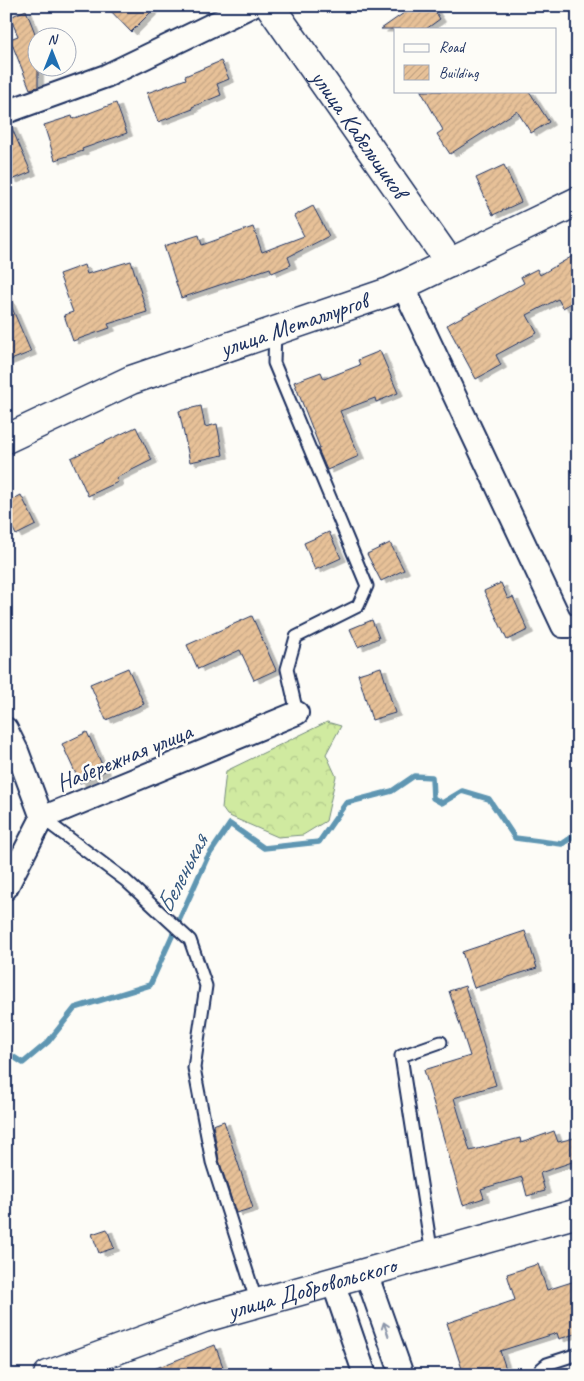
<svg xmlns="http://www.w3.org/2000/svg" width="584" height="1381" font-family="Caveat,sans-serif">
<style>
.forest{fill:url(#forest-crowns);stroke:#768c7f}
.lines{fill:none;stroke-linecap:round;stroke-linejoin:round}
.stream{stroke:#5f96b2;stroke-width:5.5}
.building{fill:url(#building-hatch);stroke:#1b2f5e;filter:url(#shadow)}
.lane-casing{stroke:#1b2f5e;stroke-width:15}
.street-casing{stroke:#1b2f5e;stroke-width:26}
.secondary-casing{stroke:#1b2f5e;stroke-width:31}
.lane{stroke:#fdfcf7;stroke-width:11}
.street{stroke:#fdfcf7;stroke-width:22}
.secondary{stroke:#fdfcf7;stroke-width:28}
.oneway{stroke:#8c96aa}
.labels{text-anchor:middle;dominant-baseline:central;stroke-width:5;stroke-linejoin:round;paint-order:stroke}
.street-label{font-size:24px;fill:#1b2f5e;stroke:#fdfcf7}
.water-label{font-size:25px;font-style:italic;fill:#375a81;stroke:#fdfcf7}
</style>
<defs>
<pattern id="forest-crowns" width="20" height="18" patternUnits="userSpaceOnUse" patternTransform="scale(1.25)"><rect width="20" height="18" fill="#d0eaa0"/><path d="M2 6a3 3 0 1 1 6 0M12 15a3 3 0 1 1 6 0" fill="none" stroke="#b2c98c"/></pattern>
<pattern id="building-hatch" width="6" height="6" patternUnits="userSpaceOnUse" patternTransform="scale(1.25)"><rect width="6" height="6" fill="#e7c198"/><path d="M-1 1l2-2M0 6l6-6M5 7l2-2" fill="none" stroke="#c6a685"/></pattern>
<filter id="shadow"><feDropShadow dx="5.5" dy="3" stdDeviation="0" flood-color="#0004"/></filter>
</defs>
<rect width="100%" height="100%" fill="#fdfcf7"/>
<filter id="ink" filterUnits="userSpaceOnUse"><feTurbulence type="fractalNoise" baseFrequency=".02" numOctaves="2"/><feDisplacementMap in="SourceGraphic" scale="10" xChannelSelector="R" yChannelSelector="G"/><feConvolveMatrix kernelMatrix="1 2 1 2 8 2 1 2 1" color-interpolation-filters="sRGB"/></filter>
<g filter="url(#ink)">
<polygon class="forest" points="327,722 341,726 326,754 336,776 326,821 303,835 278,837 227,815 222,808 226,771"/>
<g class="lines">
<polyline class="stream" points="6,1052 23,1063 48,1042 75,1008 150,985 207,858 230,824 264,848 319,842 346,803 392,791 414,776 432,777 433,798 442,803 462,791 489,799 515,838 562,844 578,833"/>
</g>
<g class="building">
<polygon points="106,6 157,6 131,32"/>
<polygon points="414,6 432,6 440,19 426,29 381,29"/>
<polygon points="26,10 38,41 38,87 30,89 10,39 18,36 10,17"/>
<polygon points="221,61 229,79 217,84 221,95 192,107 193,109 158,122 147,93 186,79 185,76"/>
<polygon points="421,91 529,91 549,122 531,133 517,111 450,154 437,134 443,130"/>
<polygon points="116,103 127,133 82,149 83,151 55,160 44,125 72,116 73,119"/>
<polygon points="10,124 31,172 12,180 6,167 6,125"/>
<polygon points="504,165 521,202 493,215 476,178"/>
<polygon points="313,206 329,236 288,257 291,265 272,273 270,268 181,298 164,246 199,235 202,245 253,227 262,252 304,236 294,216"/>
<polygon points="578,253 578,299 563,308 558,299 527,315 537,333 496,355 501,365 476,379 447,325 524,283 521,277 537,269 540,275"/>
<polygon points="131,261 147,312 108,324 110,328 73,341 64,315 73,312 59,274 84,265 87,274"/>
<polygon points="6,294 31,352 6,362"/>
<polygon points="380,351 398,393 376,402 375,398 340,411 359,456 327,470 318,449 320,448 294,382 321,372 324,379 360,365 358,360"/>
<polygon points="201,406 205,427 217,424 223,455 190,462 179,411"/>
<polygon points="136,427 152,460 116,478 118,482 88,496 71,458"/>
<polygon points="21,495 36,525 16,535 6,515 6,503"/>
<polygon points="329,532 341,558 315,570 304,543"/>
<polygon points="390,543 404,570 381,581 367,554"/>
<polygon points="501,583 508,599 513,597 528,630 507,640 484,591"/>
<polygon points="252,616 276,670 254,680 240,650 198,669 187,645"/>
<polygon points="372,620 379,638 358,647 350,629"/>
<polygon points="381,667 395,713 372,720 358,674"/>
<polygon points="128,668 144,704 106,720 90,684"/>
<polygon points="87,732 105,771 80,783 62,744"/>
<polygon points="525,931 537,968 474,988 462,952"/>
<polygon points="465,986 496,1085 454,1098 470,1151 520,1138 521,1143 554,1131 558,1142 578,1137 578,1160 540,1173 545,1191 527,1196 522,1177 481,1189 484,1198 463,1205 424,1070 470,1056 449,991"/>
<polygon points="224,1121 253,1208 236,1213 219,1160 213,1125"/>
<polygon points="107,1229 114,1248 99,1253 92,1234"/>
<polygon points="538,1264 547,1290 578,1280 578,1333 559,1339 557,1333 500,1351 508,1375 464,1375 447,1323 515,1300 507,1274"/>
<polygon points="215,1345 226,1375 141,1375 141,1374"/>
</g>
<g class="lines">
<g class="lane-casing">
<g id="lane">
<polyline points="275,331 274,363 367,586 358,606 296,637 287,669 297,713"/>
<polyline points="42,818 125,880 190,940 206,986 194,1068 212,1162 257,1303"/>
<polyline points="432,1255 401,1056 441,1042"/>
<polyline points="542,1375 541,1369 547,1364 578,1354"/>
</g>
</g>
<g class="street-casing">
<g id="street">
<polyline points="6,112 106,76 251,6"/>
<polyline points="403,286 563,626 578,626"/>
<polyline points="6,729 17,751 42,818"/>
<polyline points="6,888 42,818 297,713"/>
<polyline points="366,1273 402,1375"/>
<polyline points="333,1282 365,1375"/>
</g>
</g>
<g class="secondary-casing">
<g id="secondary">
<path id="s1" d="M 270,6 L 450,263"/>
<path id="s2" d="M 6,439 L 131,380 L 389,292 L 578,201"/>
<path id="s3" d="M 48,1375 L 204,1318 L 578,1213"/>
</g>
</g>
<use href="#lane" class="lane"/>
<use href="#street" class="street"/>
<use href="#secondary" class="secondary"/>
</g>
<defs><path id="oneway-shaft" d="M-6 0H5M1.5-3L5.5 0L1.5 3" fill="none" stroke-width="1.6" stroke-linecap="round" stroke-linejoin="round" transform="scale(1.25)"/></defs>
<use class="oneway" href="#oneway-shaft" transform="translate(386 1329) rotate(-109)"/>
</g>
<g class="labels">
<g class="street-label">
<text stroke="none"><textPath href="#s1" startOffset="156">улица Кабельщиков</textPath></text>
<text stroke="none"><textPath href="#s2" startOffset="310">улица Металлургов</textPath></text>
<text transform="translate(124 757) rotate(-22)">Набережная улица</text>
<text stroke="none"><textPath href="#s3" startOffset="278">улица Добровольского</textPath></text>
</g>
<g class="water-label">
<text transform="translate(182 874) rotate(-63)">Беленькая</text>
</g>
</g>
<rect width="584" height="1381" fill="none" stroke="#fdfcf7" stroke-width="25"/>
<rect x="12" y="12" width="559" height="1356" fill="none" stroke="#1b2f5e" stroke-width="2" filter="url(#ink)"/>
<rect x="394" y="28" width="162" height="65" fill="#fdfcf7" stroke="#a3aaba"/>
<rect x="404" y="44" width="25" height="8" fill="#fdfcf7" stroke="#a3aaba"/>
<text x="439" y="52" font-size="15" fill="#1b2f5e">Road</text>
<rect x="404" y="65" width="25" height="15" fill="url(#building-hatch)" stroke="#a3aaba"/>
<text x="439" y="78" font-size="15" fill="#1b2f5e">Building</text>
<g transform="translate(52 52)"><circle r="24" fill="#fdfcf7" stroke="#a3aaba"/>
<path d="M0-4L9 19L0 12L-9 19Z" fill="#1f6fb2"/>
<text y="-8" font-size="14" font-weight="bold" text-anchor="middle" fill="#1b2f5e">N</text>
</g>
</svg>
